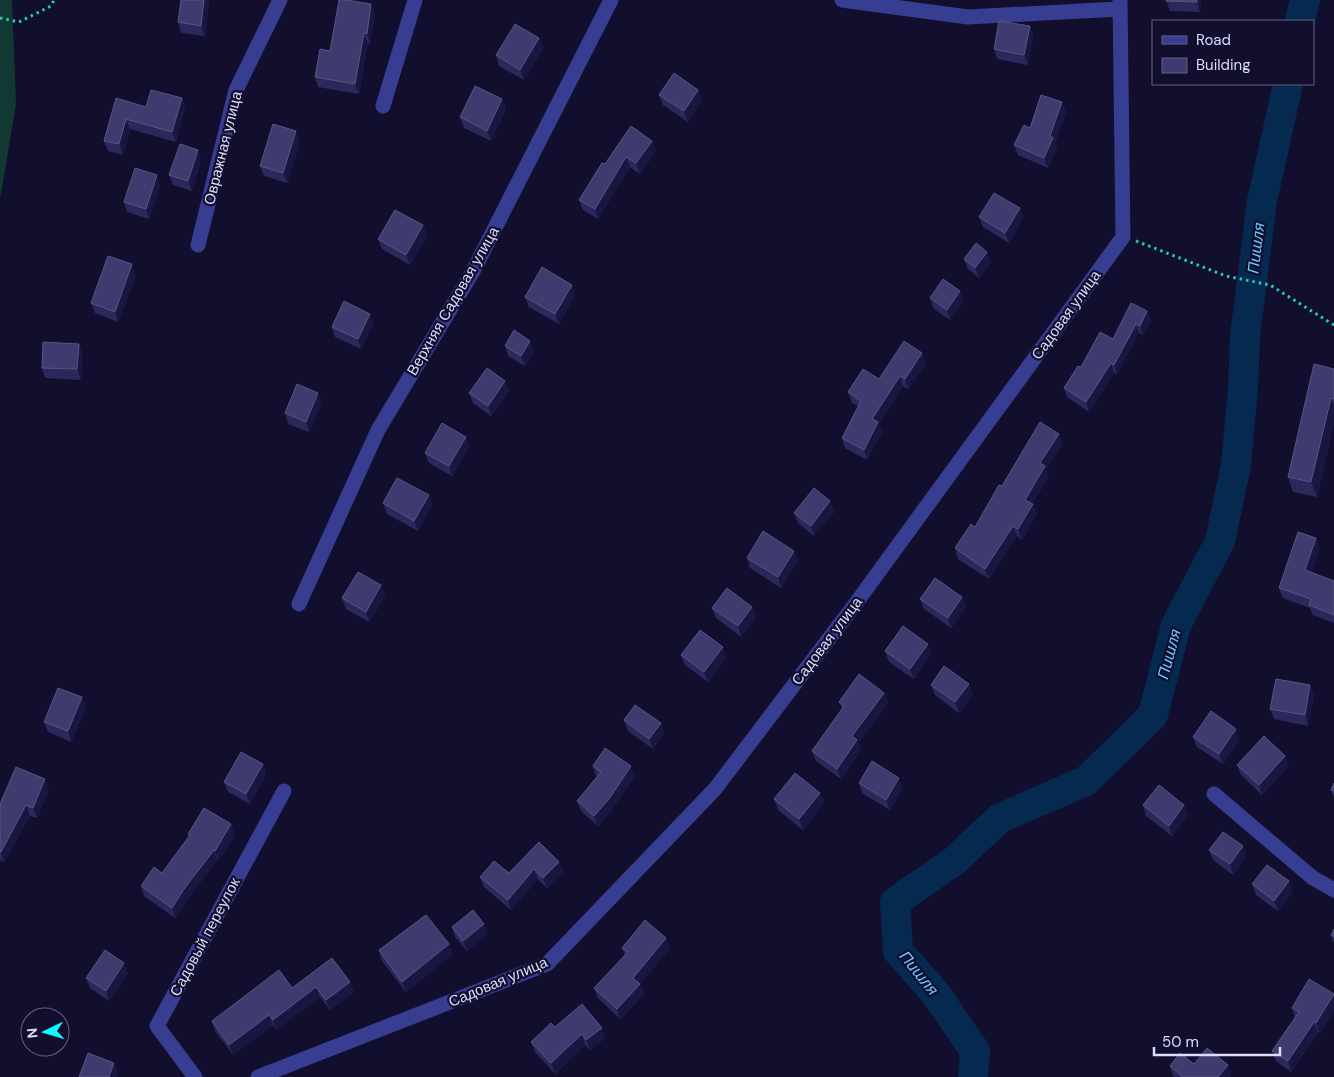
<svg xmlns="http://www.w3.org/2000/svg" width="1334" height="1077" font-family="'DM Sans',sans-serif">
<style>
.green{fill:#123833}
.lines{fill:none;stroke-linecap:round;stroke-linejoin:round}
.river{stroke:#062950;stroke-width:30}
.path{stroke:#27c9af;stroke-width:3;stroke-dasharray:2.5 4;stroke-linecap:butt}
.minor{stroke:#373d90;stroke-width:15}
.wall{fill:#2c285c}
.shaded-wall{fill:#1a1642}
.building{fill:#3f3b6e;stroke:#585484}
.labels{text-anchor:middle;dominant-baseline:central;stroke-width:4.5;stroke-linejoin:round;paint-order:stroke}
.street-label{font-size:15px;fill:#dddcff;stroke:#120f2e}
.water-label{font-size:16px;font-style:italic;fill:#6ac9ff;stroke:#120f2e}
</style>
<rect width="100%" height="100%" fill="#120f2e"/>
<polygon class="green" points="0,0 12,0 16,104 0,199"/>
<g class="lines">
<g class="river">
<polyline points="1300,21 1305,0"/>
<polyline points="973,1077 975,1051 936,994 898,951 895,902 954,861 1000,818 1086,781 1153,715 1176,625 1220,541 1236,465 1243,388 1245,336 1262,201 1288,84"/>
</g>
<g class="path">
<polyline points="0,18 19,22 51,6 54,0"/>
<polyline points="1136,241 1226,276 1270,285 1334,325"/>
</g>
<g class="minor">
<polyline points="842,0 968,17 1119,9"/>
<polyline points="383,106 415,0"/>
<polyline points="198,245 236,90 280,0"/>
<polyline points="299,604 378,430 472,273 611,0"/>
<polyline points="1214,794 1313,878 1334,890"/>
<polyline points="195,1077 157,1026 284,791"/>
<polyline points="258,1077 547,964 715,789 856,603 1123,237 1120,0"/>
</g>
</g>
<g class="wall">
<polygon points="181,0 209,0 205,36 181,33 178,22"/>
<polygon points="1166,0 1201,0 1200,12 1170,11"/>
<polygon points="375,14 370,44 368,43 359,94 318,87 315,77 330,51"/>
<polygon points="1030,26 1033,36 1028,65 997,59 994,49"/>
<polygon points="539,38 543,48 524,80 499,66 496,55"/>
<polygon points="698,90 702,100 688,122 663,105 659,95"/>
<polygon points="116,98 146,107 182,98 185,108 176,142 130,129 123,155 108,151 104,141"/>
<polygon points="502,99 506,109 491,141 464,128 460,117"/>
<polygon points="1066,112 1055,143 1057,148 1048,168 1018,155 1014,145 1030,128"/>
<polygon points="300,141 287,183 264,176 260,166"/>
<polygon points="652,141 656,151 640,174 630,167 598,219 583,210 579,200 605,164"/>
<polygon points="201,160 192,191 173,185 169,175"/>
<polygon points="160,185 149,219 127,212 124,202"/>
<polygon points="979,217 1023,218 1009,243 983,227"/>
<polygon points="423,225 427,236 410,265 382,249 378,239"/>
<polygon points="987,252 991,262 979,278 968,269 964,259"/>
<polygon points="136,275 118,322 95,313 91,303"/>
<polygon points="960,291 963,301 950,320 934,309 930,298"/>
<polygon points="575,295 559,324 529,307 525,297"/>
<polygon points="1147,311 1151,321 1143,335 1139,333 1117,374 1114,373 1089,412 1067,397 1064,388 1113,339"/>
<polygon points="370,314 373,324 361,349 335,337 332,327"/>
<polygon points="79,344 82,354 81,380 45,378 42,368"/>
<polygon points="505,346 534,351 525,366 508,356"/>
<polygon points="926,363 908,389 903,386 879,424 882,432 867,460 845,448 842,438 858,406 852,403 848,392 879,379"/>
<polygon points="1334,369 1334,423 1317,497 1293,492 1288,477"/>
<polygon points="505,381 509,391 491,416 473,403 469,393"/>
<polygon points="322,403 309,432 288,424 285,413"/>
<polygon points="466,437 469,447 452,476 429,463 425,453"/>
<polygon points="1063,444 1046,469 1049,476 1032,504 1037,514 1022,540 1017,536 989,579 958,559 955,548 975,527 1002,486"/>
<polygon points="429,495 432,505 418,531 387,514 383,503"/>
<polygon points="830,501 834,512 814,536 798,523 794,513"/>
<polygon points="1320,548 1311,573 1334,581 1334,623 1313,615 1310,608 1283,598 1279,588"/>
<polygon points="794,551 798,561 781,588 750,568 747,558"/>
<polygon points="381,585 385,596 369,622 346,609 342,598"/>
<polygon points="962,597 966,607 951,628 924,609 920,599"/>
<polygon points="752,607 756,617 741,637 716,618 712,608"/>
<polygon points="885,651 931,654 914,679 889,662"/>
<polygon points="681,655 726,657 708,682 685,665"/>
<polygon points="931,685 973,694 959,713 935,695"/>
<polygon points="1310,685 1314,695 1308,726 1274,719 1270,709"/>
<polygon points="884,693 888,703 858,743 861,750 841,779 816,761 812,751 842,709 839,702"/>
<polygon points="82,697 86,708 71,742 48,732 44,722"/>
<polygon points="624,720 661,723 664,733 653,749 628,731"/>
<polygon points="1193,737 1240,739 1223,764 1197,747"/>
<polygon points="1285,756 1289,766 1262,795 1241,775 1237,765"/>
<polygon points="263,764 266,774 250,804 228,792 224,782"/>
<polygon points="593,766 635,776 612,809 598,826 581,811 577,801 597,777 596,776"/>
<polygon points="859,783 903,788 890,810 862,793"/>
<polygon points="1334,783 1334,798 1331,790"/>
<polygon points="49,790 37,818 30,816 4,862 0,860 0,804"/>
<polygon points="820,793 824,803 803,830 778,810 774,799"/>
<polygon points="1143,805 1184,805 1188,815 1172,836 1146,816"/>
<polygon points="188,834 235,835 218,861 217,860 188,899 175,918 144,896 141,886 162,873 189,836"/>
<polygon points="1243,846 1246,856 1233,875 1213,860 1209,850"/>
<polygon points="559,862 563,872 547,888 538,879 511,910 484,887 480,877 509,873"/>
<polygon points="1252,884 1293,891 1278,911 1256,895"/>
<polygon points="484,924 488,934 467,951 455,937 452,927"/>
<polygon points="1334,929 1334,944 1331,935"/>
<polygon points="666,938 670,948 640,984 644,994 620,1019 598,998 594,988 625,956 622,948"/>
<polygon points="449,944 453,954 406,992 382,961 379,950"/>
<polygon points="332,958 354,992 330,1010 320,997 276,1030 273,1025 233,1055 215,1031 212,1021 292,988"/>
<polygon points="128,973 109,1001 90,988 86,978"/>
<polygon points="1334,994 1334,1010 1320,1033 1318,1032 1291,1072 1276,1061 1272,1051 1295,1018 1292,1008"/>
<polygon points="555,1027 605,1038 590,1050 585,1045 555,1074 535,1052 531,1042"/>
<polygon points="1194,1064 1228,1065 1231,1075 1230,1077 1175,1077 1173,1076 1170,1066"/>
</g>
<g class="shaded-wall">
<polygon points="204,0 209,0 209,1 205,36 201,26"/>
<polygon points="1197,0 1201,0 1200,12 1197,2"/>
<polygon points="371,4 375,14 370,44 367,34"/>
<polygon points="1030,26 1033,36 1028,65 1024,55"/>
<polygon points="364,33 368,43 359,94 355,84"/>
<polygon points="539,38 543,48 524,80 520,70"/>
<polygon points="698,90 702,100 688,122 684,111"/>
<polygon points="182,98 185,108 176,142 172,132"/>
<polygon points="502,99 506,109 491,141 487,131"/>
<polygon points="1062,102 1066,112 1055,143 1057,148 1048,168 1044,158 1050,136"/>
<polygon points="126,119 130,129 123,155 119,144"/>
<polygon points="296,131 300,141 287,183 283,173"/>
<polygon points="652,141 656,151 640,174 636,163"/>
<polygon points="198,150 201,160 192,191 188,181"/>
<polygon points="626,157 630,167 598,219 595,209"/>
<polygon points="157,175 160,185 149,219 146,209"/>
<polygon points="1020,208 1023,218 1009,243 1005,233"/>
<polygon points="423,225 427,236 410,265 406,255"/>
<polygon points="987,252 991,262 979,278 975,268"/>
<polygon points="132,264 136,275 118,322 115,312"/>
<polygon points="572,285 575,295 559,324 555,314"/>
<polygon points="960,291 963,301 950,320 947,310"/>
<polygon points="1147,311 1151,321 1143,335 1140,326"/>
<polygon points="370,314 373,324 361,349 358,339"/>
<polygon points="1136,324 1139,333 1117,374 1114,365"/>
<polygon points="530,341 534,351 525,366 521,356"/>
<polygon points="79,344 82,354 81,380 77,369"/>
<polygon points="922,353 926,363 908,389 905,379"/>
<polygon points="1111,363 1114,373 1089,412 1086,402"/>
<polygon points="900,376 903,386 879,424 882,432 867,460 864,450 872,419"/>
<polygon points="505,381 509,391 491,416 488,406"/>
<polygon points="318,393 322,403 309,432 306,422"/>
<polygon points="1331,398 1334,406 1334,423 1317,497 1311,482"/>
<polygon points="1059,434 1063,444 1046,469 1049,476 1029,510 1025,500 1040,463"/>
<polygon points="466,437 469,447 452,476 449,466"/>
<polygon points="429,495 432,505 418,531 414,521"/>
<polygon points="830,501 834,512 814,536 811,526"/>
<polygon points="1033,504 1037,514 1022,540 1018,529"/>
<polygon points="1013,526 1017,536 989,579 985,569"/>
<polygon points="1316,538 1320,548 1309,580 1305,570"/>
<polygon points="794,551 798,561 781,588 778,577"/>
<polygon points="381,585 385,596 369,622 366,612"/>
<polygon points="962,597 966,607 951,628 948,618"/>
<polygon points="752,607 756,617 741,637 738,626"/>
<polygon points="928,644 931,654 914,679 910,669"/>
<polygon points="723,647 726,657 708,682 704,672"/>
<polygon points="969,684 973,694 959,713 955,702"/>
<polygon points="1310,685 1314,695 1308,726 1305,715"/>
<polygon points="884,693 888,703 858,743 861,750 841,779 837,769 852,736"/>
<polygon points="82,697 86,708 71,742 68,731"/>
<polygon points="661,723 664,733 653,749 649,739"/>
<polygon points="1236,729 1240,739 1223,764 1219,754"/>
<polygon points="1285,756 1289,766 1262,795 1259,785"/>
<polygon points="263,764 266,774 250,804 246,794"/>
<polygon points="631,766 635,776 612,809 598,826 594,816"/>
<polygon points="899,778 903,788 890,810 886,800"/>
<polygon points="45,779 49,790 37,818 33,808"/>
<polygon points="820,793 824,803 803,830 799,819"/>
<polygon points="26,805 30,816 4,862 1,852"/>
<polygon points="1184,805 1188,815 1172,836 1169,826"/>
<polygon points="231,824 235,835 218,861 215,851"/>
<polygon points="1243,846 1246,856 1233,875 1230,864"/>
<polygon points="214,850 217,860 188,899 175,918 172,908 184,889"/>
<polygon points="559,862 563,872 547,888 543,878"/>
<polygon points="534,869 538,879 511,910 508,900"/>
<polygon points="1289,881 1293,891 1278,911 1274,901"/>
<polygon points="484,924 488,934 467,951 463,941"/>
<polygon points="666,938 670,948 640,984 644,994 620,1019 617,1009 633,978"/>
<polygon points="449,944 453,954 406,992 402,982"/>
<polygon points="124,963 128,973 109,1001 106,991"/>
<polygon points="350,982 354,992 330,1010 326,1000"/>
<polygon points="316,987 320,997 276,1030 273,1020"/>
<polygon points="1334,994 1334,1010 1320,1033 1316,1023"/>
<polygon points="269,1015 273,1025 233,1055 229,1045"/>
<polygon points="1314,1022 1318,1032 1291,1072 1288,1061"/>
<polygon points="602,1028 605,1038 590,1050 586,1040"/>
<polygon points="582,1034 585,1045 555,1074 551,1063"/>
<polygon points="114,1063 118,1073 116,1077 109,1077"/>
<polygon points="1228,1065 1231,1075 1230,1077 1218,1077"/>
</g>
<g class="building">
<polygon points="181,0 204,0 201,26 178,22"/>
<polygon points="339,0 346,0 371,4 367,34 364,33 355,84 315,77 320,49 330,51"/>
<polygon points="1166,0 1197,0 1197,2 1166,1"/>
<polygon points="999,21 1030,26 1024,55 994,49"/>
<polygon points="515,24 539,38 520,70 496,55"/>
<polygon points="674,73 698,90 684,111 659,95"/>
<polygon points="475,86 502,99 487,131 460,117"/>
<polygon points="151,90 182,98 172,132 126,119 119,144 104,141 116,98 146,107"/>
<polygon points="1041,95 1062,102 1050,136 1053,138 1044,158 1014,145 1024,125 1030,128"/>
<polygon points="273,124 296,131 283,173 260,166"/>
<polygon points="631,126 652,141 636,163 626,157 595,209 579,200 602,163 605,164"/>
<polygon points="180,144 198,150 188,181 169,175"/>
<polygon points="135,168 157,175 146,209 124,202"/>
<polygon points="994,193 1020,208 1005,233 979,217"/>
<polygon points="395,210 423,225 406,255 378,239"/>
<polygon points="976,243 987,252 975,268 964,259"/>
<polygon points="108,256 132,264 115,312 91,303"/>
<polygon points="542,267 572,285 555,314 525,297"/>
<polygon points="943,279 960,291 947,310 930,298"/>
<polygon points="344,301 370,314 358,339 332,327"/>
<polygon points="1131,303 1147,311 1140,326 1136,324 1114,365 1111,363 1086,402 1064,388 1078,366 1081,367 1100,332 1113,339"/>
<polygon points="514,330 530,341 521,356 505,346"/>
<polygon points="904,341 922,353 905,379 900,376 872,419 878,422 864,450 842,438 861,401 848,392 863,369 879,379"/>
<polygon points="43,342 79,344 77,369 42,368"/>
<polygon points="1314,364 1334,369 1334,399 1331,398 1311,482 1288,477"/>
<polygon points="487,368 505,381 488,406 469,393"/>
<polygon points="297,384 318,393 306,422 285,413"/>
<polygon points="1040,422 1059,434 1040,463 1045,466 1025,500 1033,504 1018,529 1013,526 985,569 955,548 971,524 975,527 999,485 1002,486"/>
<polygon points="442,423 466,437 449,466 425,453"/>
<polygon points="397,478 429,495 414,521 383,503"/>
<polygon points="814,488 830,501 811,526 794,513"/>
<polygon points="763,531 794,551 778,577 747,558"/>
<polygon points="1298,532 1316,538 1305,570 1334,581 1334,615 1309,605 1311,599 1279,588"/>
<polygon points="358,572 381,585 366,612 342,598"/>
<polygon points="935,578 962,597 948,618 920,599"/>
<polygon points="727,588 752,607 738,626 712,608"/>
<polygon points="903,626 928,644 910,669 885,651"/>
<polygon points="700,630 723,647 704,672 681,655"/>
<polygon points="944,666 969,684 955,702 931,685"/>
<polygon points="859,674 884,693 852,736 857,740 837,769 812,751 844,706 839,702"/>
<polygon points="1276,679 1310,685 1305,715 1270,709"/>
<polygon points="58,688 82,697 68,731 44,722"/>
<polygon points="635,705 661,723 649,739 624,720"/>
<polygon points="1211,711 1236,729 1219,754 1193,737"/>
<polygon points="1264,736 1285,756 1259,785 1237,765"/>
<polygon points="605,748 631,766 609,799 594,816 577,801 601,772 593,766"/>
<polygon points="241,752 263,764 246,794 224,782"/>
<polygon points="872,761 899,778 886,800 859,783"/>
<polygon points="16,767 45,779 33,808 26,805 1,852 0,851 0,804"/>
<polygon points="795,773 820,793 799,819 774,799"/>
<polygon points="1334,783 1334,791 1331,790"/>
<polygon points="1159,785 1184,805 1169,826 1143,805"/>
<polygon points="204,808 231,824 215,851 214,850 184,889 172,908 141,886 154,867 162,873 190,835 188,834"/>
<polygon points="1223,832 1243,846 1230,864 1209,850"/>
<polygon points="539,842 559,862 543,878 534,869 508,900 480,877 494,861 509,873"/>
<polygon points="1267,865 1289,881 1274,901 1252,884"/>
<polygon points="473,910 484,924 463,941 452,927"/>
<polygon points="426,915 449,944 402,982 379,950"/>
<polygon points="645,920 666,938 633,978 640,984 617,1009 594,988 628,952 622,948"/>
<polygon points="1334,929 1334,937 1331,935"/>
<polygon points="105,950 124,963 106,991 86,978"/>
<polygon points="332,958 350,982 326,1000 316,987 273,1020 269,1015 229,1045 212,1021 279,970 292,988"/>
<polygon points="1309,979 1334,994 1316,1023 1314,1022 1288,1061 1272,1051 1299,1012 1292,1008"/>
<polygon points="582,1004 602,1028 586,1040 582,1034 551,1063 531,1042 551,1023 555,1027"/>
<polygon points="1207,1048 1228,1065 1218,1077 1183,1077 1170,1066 1180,1053 1194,1064"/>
<polygon points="88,1053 114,1063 109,1077 79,1077"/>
</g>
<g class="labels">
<g class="street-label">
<text transform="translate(223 148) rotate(-76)">Овражная улица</text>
<text transform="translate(453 301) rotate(-60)">Верхняя Садовая улица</text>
<text transform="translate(1066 315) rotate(-54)">Садовая улица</text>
<text transform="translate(827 641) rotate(-53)">Садовая улица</text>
<text transform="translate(205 937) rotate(-62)">Садовый переулок</text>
<text transform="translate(498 982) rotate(-23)">Садовая улица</text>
</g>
<g class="water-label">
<text transform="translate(1256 248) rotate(-83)">Пишля</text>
<text transform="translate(1169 654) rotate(-75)">Пишля</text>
<text transform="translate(919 973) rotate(51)">Пишля</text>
</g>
</g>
<rect x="1152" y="20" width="162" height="65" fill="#120f2e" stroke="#636182"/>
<rect x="1162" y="36" width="25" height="8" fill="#373d90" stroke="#636182"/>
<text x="1196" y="45" font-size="15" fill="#dddcff">Road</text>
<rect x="1162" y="58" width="25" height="15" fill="#3f3b6e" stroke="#636182"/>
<text x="1196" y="70" font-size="15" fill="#dddcff">Building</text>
<g transform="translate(45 1032) rotate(265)"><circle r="24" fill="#120f2e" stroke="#636182"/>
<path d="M0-4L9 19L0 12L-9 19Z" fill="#08ffff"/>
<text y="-8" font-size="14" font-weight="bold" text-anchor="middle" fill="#dddcff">N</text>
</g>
<path d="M1154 1047v8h126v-8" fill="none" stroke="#dddcff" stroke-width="2.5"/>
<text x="1162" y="1047" font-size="15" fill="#dddcff" stroke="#120f2e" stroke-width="4" paint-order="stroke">50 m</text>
</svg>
